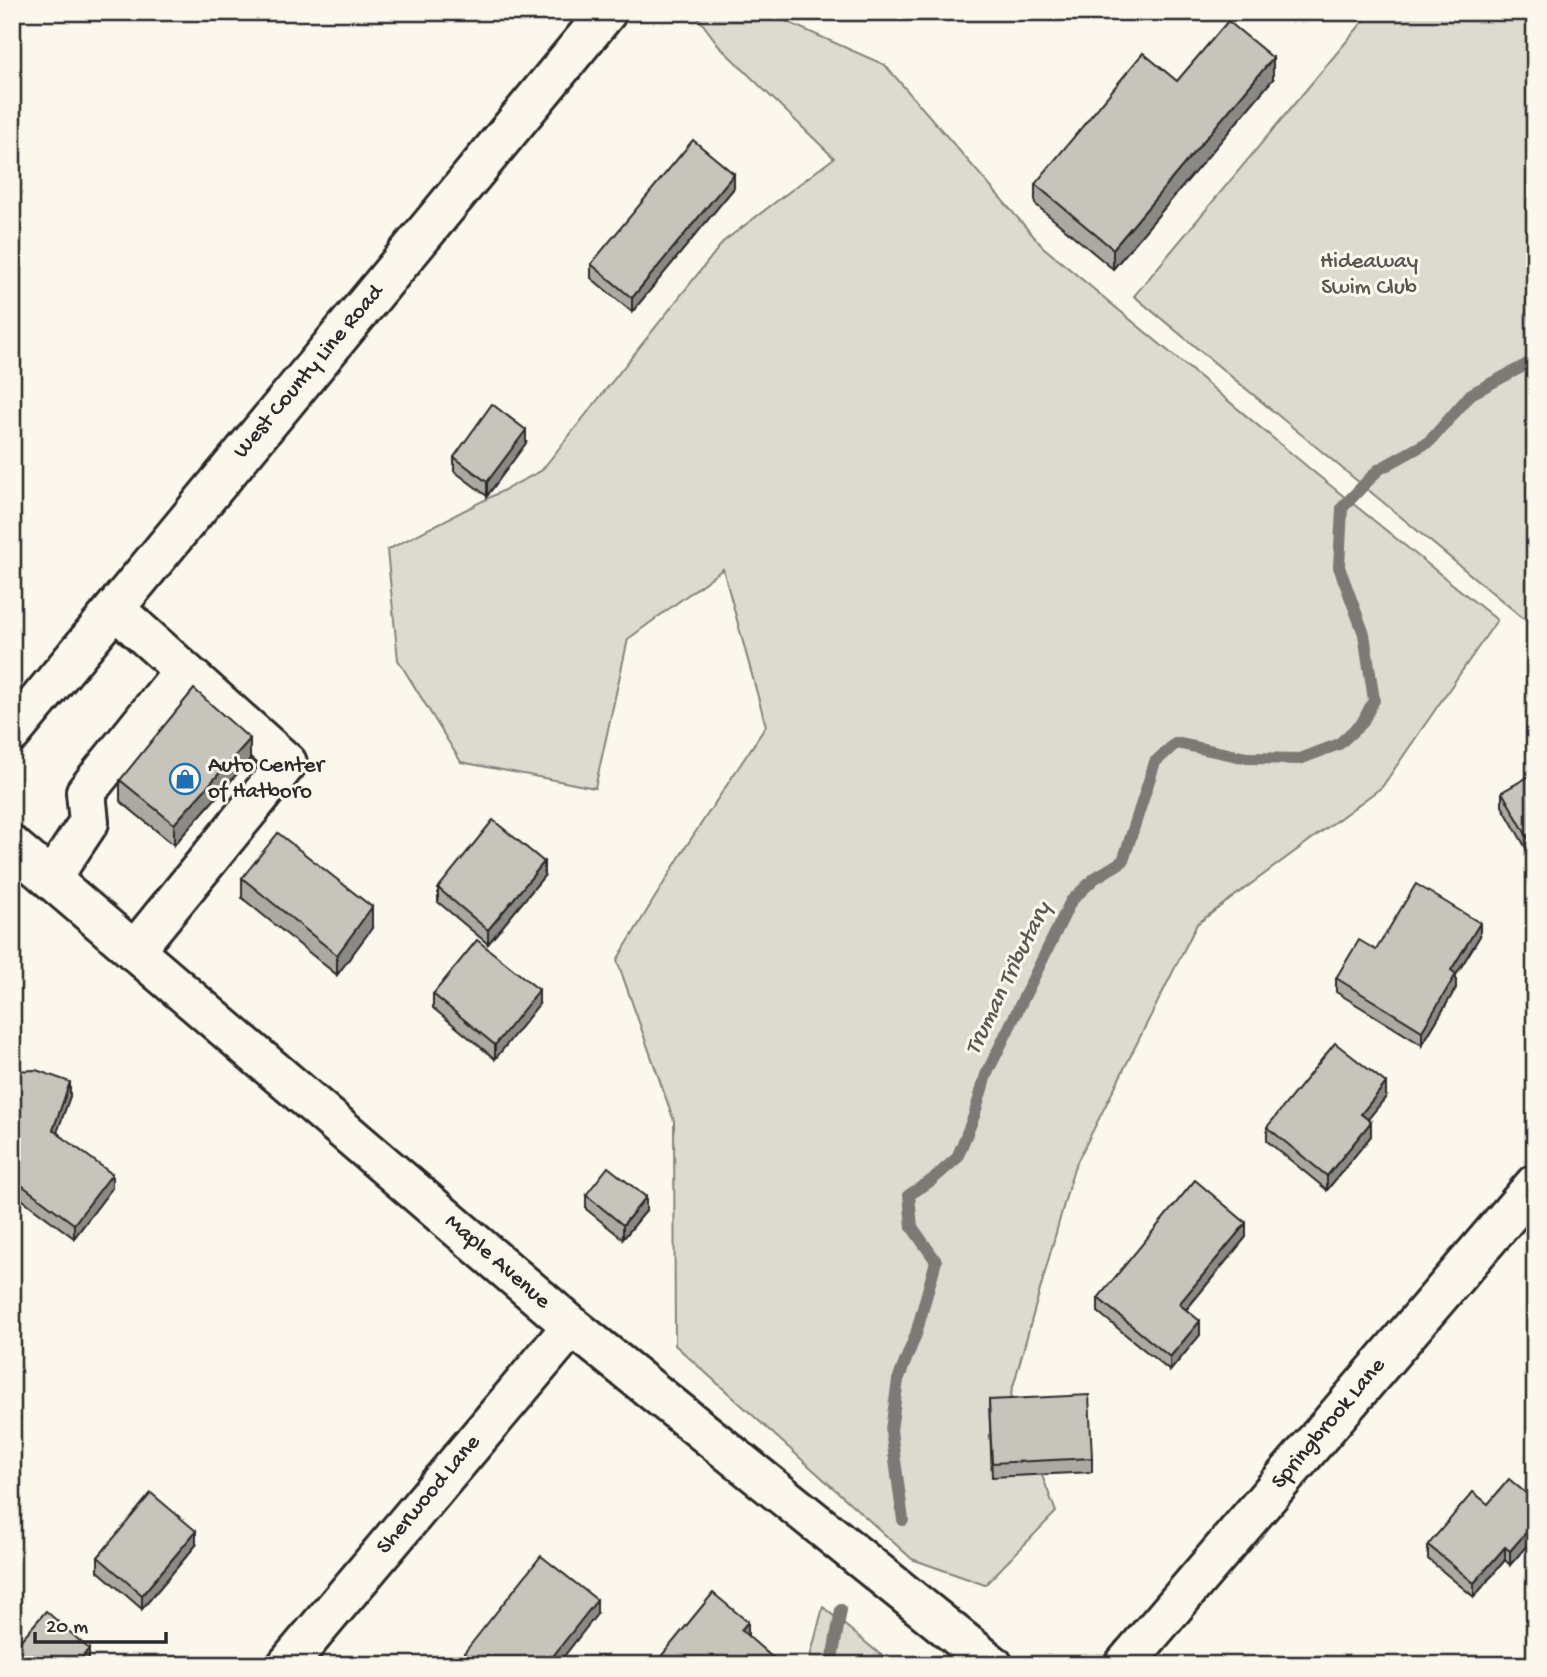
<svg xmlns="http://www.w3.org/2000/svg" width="1547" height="1677" font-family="'Gochi Hand',sans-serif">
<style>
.green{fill:#dddad0;stroke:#84827e;stroke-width:2}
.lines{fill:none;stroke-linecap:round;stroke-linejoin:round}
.stream{stroke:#7b7a75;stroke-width:12}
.minor-casing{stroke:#2b2b2b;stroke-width:44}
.major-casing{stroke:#2b2b2b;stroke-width:44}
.minor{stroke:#fbf7ec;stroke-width:38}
.major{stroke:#fbf7ec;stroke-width:38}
.wall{fill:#aba9a2;stroke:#2b2b2b;stroke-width:2}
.shaded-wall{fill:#8b8984;stroke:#2b2b2b;stroke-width:2}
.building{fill:#c7c4bc;stroke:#2b2b2b;stroke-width:2}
.labels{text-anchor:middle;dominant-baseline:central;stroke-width:6;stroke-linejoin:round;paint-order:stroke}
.park-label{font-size:23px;fill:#585754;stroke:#fbf7ec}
.street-label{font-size:23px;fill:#2b2b2b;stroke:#fbf7ec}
.poi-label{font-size:23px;fill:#2b2b2b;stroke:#fbf7ec;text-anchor:start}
.water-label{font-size:24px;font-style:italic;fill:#5a5956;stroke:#fbf7ec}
</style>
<rect width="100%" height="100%" fill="#fbf7ec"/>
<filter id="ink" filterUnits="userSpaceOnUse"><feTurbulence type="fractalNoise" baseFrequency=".0143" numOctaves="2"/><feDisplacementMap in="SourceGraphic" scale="14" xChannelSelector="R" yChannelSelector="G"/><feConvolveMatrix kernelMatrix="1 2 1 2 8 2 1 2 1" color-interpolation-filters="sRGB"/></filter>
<g filter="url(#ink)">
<g class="green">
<polygon points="694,12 765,12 885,65 1043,247 1315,473 1497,620 1382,787 1197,924 1074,1168 1011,1394 1056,1512 985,1585 912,1559 675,1345 674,1121 617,960 685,848 766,726 723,569 628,639 595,788 461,762 398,660 387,550 541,471 724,241 834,158 720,47"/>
<polygon points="1371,12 1535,12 1535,628 1134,296"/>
<polygon points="823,1607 893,1665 808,1665"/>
</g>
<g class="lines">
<g class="stream">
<polyline points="903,1520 891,1430 898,1380 916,1334 936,1261 912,1227 909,1195 932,1180 957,1158 974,1116 986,1075 1071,901 1095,878 1123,861 1155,762 1176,743 1247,758 1300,759 1339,744 1362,723 1374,700 1364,634 1339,567 1342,508 1378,470 1430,441 1471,394 1535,360"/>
<polyline points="831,1665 841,1610"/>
</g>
<g class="minor-casing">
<g id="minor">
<polyline points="115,609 287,763 134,951"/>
<polyline points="12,846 572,1326 993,1665"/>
<polyline points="51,879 89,822 86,792 183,671"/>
<polyline points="287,1665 572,1326"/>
<polyline points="1124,1665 1535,1184"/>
</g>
</g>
<g class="major-casing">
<polyline id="major" points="12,733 607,12"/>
</g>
<use href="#minor" class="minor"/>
<use href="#major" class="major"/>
</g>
<g class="wall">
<polygon points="1273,79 1113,269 1035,204 1035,184 1177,81"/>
<polygon points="734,188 632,312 591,278 591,264"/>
<polygon points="526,443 487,496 454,471 454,457"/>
<polygon points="250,759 174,845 120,801 120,780"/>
<polygon points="1535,773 1535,864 1502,806 1502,792"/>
<polygon points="544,876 488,944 438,902 438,888"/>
<polygon points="242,878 372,928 337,975 242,898"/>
<polygon points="1480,936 1456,975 1456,988 1422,1045 1336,992 1336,978 1376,950"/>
<polygon points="433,994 539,1004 495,1059 433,1008"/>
<polygon points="12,1071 70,1096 57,1132 112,1188 74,1238 12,1192"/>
<polygon points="1386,1097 1367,1120 1371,1136 1327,1190 1267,1141 1267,1127"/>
<polygon points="586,1195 646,1211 623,1239 586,1209"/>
<polygon points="1246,1237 1186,1310 1200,1335 1170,1371 1098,1312 1098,1298"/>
<polygon points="989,1400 1092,1458 1092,1472 992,1477"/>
<polygon points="1535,1501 1535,1536 1510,1565 1505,1560 1474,1597 1428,1559 1428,1545"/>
<polygon points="196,1545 142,1609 98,1571 98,1557"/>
<polygon points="597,1614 557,1665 464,1665 464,1653"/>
</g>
<g class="shaded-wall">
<polygon points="1273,58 1273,79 1113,269 1113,249"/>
<polygon points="734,174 734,188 632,312 632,298"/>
<polygon points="526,430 526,443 487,496 487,482"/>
<polygon points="250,739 250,759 174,845 174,824"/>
<polygon points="544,862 544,876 488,944 488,930"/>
<polygon points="372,907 372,928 337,975 337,955"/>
<polygon points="1480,923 1480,936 1456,975 1456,988 1422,1045 1422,1031 1451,970"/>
<polygon points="539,990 539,1004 495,1059 495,1045"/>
<polygon points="70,1082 70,1096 53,1144 53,1130"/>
<polygon points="1386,1083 1386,1097 1361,1128 1361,1114"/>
<polygon points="1371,1122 1371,1136 1327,1190 1327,1176"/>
<polygon points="112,1174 112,1188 74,1238 74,1224"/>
<polygon points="646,1197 646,1211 623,1239 623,1225"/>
<polygon points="1246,1223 1246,1237 1179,1318 1179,1304"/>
<polygon points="1200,1321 1200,1335 1170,1371 1170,1357"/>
<polygon points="1535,1522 1535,1536 1510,1565 1510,1551"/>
<polygon points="196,1531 196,1545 142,1609 142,1595"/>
<polygon points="1505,1547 1505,1560 1474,1597 1474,1583"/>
<polygon points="597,1600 597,1614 557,1665 546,1665"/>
<polygon points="748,1622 748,1636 741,1630"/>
<polygon points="89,1649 89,1663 88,1665 76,1665"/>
<polygon points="773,1658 773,1665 768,1665"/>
</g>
<g class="building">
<polygon points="1228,21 1273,58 1113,249 1035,184 1143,53 1177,81"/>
<polygon points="693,140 734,174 632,298 591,264"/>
<polygon points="492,404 526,430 487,482 454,457"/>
<polygon points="194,689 250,739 174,824 120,780"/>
<polygon points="1535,773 1535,850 1502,792"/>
<polygon points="493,820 544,862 488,930 438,888"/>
<polygon points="278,833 372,907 337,955 242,878"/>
<polygon points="1416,884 1480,923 1451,970 1456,974 1422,1031 1336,978 1359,940 1376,950"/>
<polygon points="477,940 539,990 495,1045 433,994"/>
<polygon points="1335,1043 1386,1083 1361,1114 1371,1122 1327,1176 1267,1127"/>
<polygon points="36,1070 70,1082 53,1130 112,1174 74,1224 12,1178 12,1071"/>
<polygon points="608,1167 646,1197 623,1225 586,1195"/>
<polygon points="1195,1180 1246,1223 1179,1304 1200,1321 1170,1357 1098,1298"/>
<polygon points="1089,1395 1092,1458 992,1463 989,1400"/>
<polygon points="1509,1479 1535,1501 1535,1522 1510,1551 1505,1547 1474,1583 1428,1545 1473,1492 1488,1504"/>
<polygon points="151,1493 196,1531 142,1595 98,1557"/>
<polygon points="541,1556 597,1600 546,1665 479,1665 464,1653"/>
<polygon points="713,1593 748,1622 741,1630 773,1658 768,1665 654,1665"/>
<polygon points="46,1611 89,1649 76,1665 12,1665 12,1634 20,1641"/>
</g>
</g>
<defs>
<g id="shop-ring" transform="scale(1.575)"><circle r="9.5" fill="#fbf7ec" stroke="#1f6fb2" stroke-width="1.5"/><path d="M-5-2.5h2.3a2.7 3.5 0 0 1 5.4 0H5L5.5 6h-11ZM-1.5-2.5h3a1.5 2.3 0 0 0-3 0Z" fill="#1f6fb2"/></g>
</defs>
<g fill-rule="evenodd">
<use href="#shop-ring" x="185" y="779"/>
</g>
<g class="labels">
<g class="park-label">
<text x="1369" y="262">Hideaway<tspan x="1369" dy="26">Swim Club</tspan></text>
</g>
<g class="street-label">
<text transform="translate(309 372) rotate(-50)">West County Line Road</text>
<text transform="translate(497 1262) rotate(41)">Maple Avenue</text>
<text transform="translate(1329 1424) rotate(-50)">Springbrook Lane</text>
<text transform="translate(429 1495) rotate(-50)">Sherwood Lane</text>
</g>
<g class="poi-label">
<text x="208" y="766">Auto Center<tspan x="208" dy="26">of Hatboro</tspan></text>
</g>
<g class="water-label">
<text transform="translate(1009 979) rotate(-64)">Truman Tributary</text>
</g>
</g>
<rect width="1547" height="1677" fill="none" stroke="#fbf7ec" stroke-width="42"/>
<rect x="21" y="21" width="1505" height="1635" fill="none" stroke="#2b2b2b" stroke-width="2.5" filter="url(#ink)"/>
<path d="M35 1632v10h131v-10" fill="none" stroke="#2b2b2b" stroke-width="3.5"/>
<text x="46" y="1632" font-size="21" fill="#2b2b2b" stroke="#fbf7ec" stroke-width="5" paint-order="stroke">20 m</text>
</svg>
